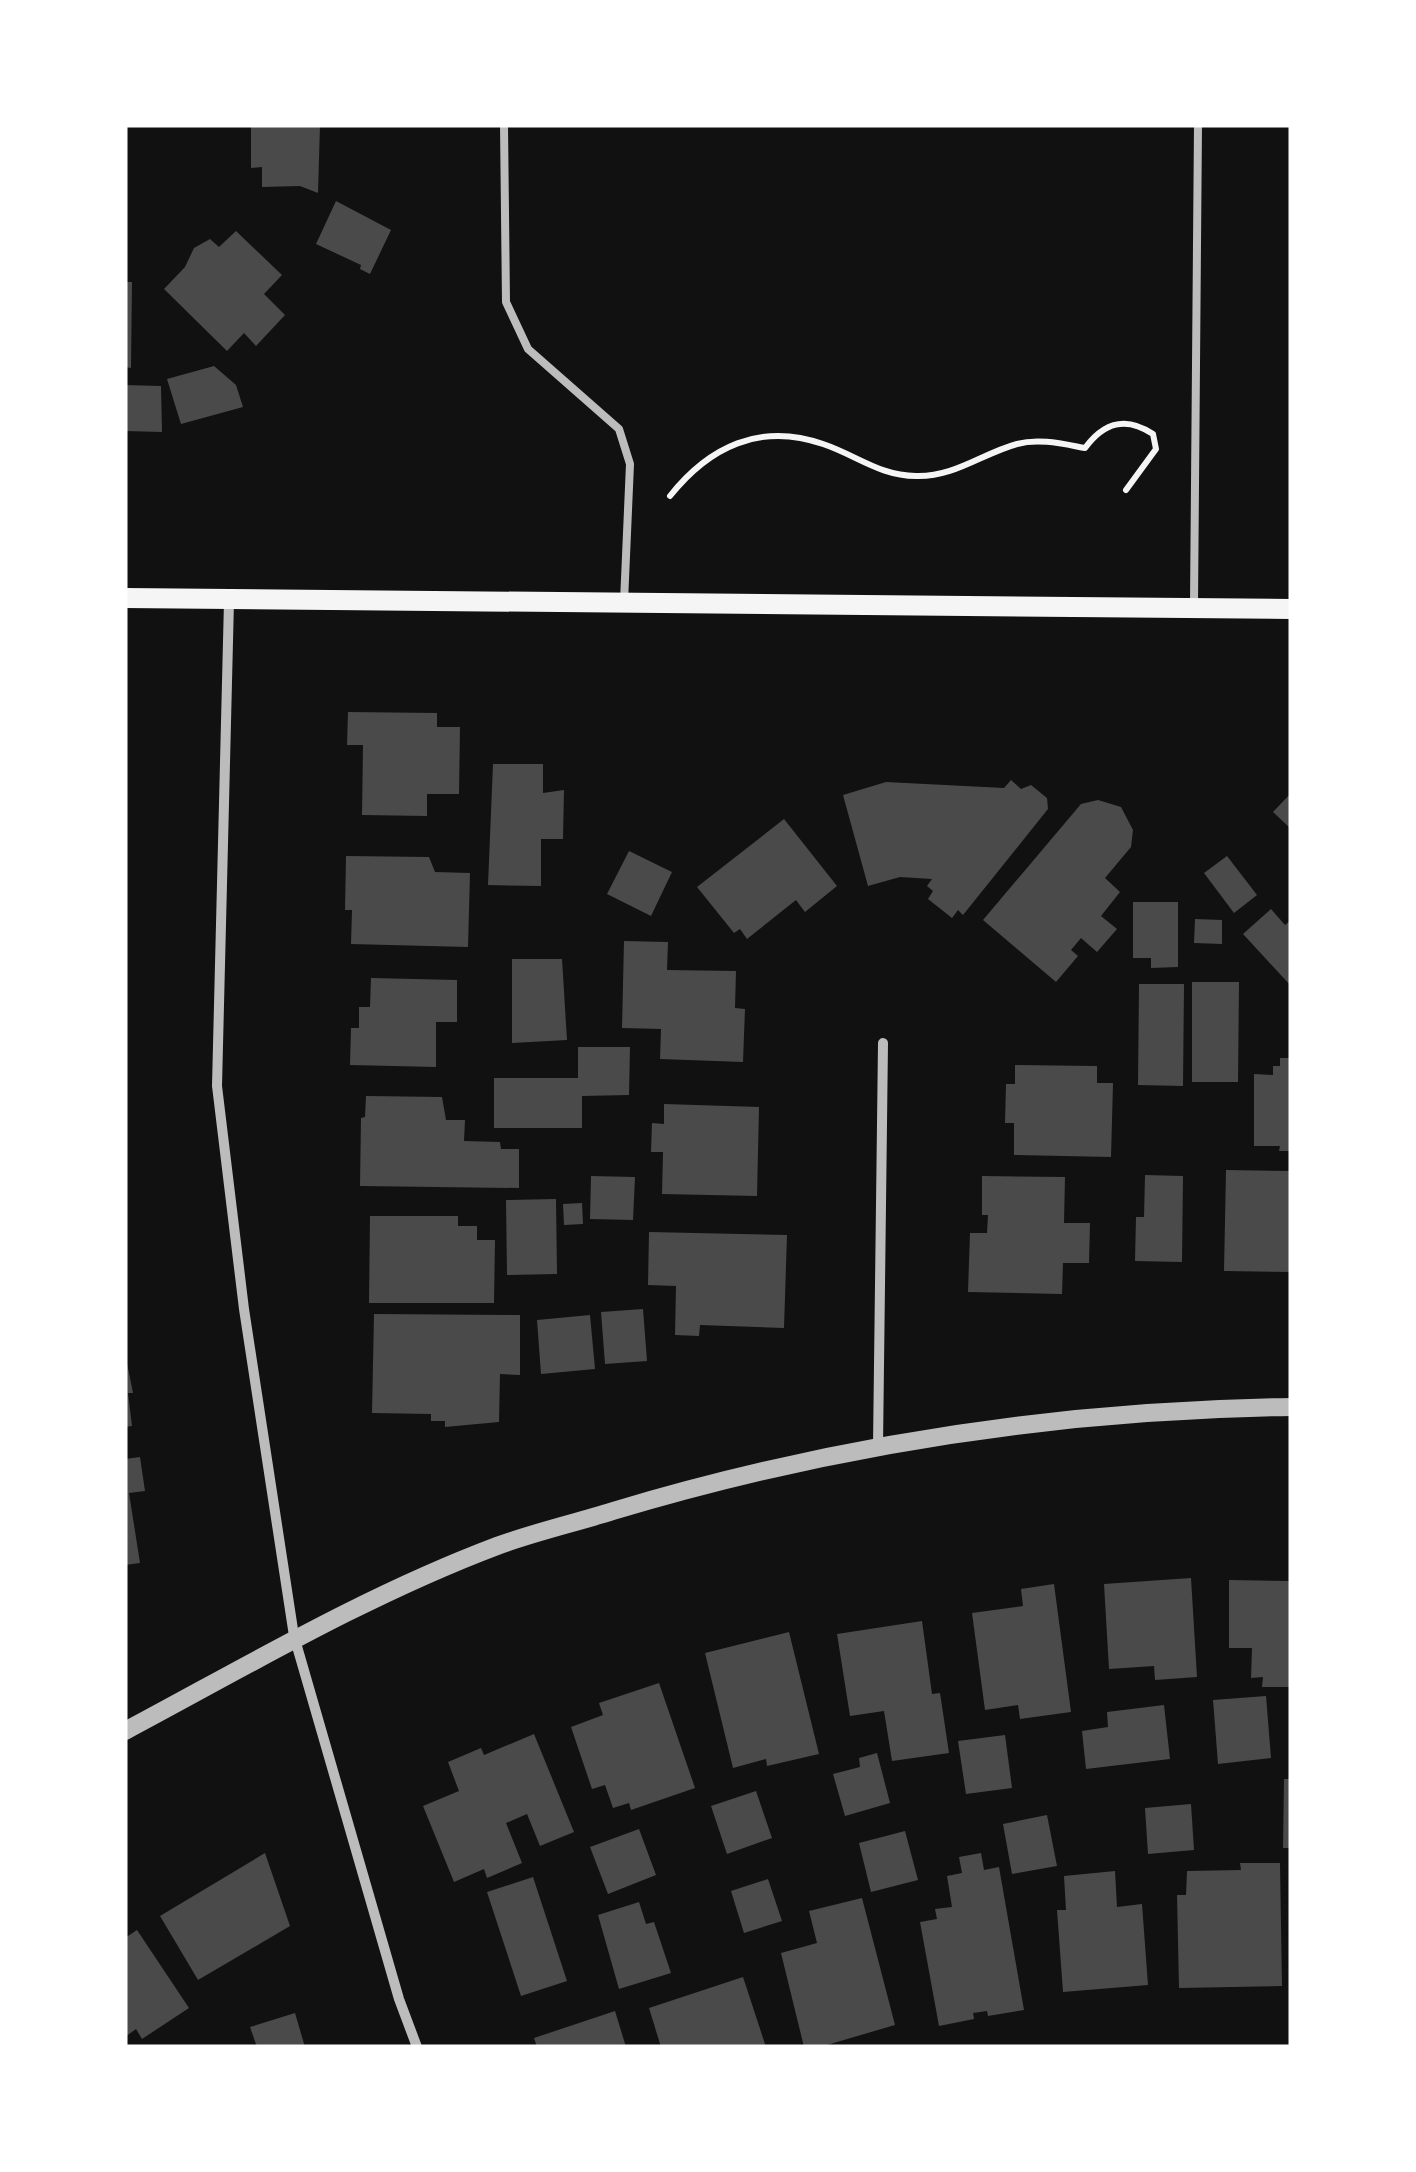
<svg xmlns="http://www.w3.org/2000/svg" width="1416" height="2172" font-family="'Fira Sans',sans-serif">
<style>
.building{fill:#4a4a4a}
.lines{fill:none;stroke-linecap:round;stroke-linejoin:round}
.path{stroke:#f5f5f5;stroke-width:6}
.service{stroke:#bcbcbc;stroke-width:8}
.minor{stroke:#bcbcbc;stroke-width:10}
.tertiary{stroke:#bcbcbc;stroke-width:18}
.secondary{stroke:#f5f5f5;stroke-width:20}
</style>
<rect width="100%" height="100%" fill="#111"/>
<g class="building">
<polygon points="251,125 320,125 318,193 300,186 262,187 262,167 251,168"/>
<polygon points="336,201 391,230 370,274 360,269 361,265 316,244"/>
<polygon points="236,231 282,275 264,294 285,315 256,346 244,333 227,351 164,289 185,267 194,248 210,239 219,247"/>
<polygon points="125,282 132,282 131,368 125,367"/>
<polygon points="214,366 236,385 243,407 181,424 167,379"/>
<polygon points="125,385 161,386 162,432 125,431"/>
<polygon points="348,712 437,713 437,727 460,727 459,794 427,794 427,816 362,815 363,745 347,745"/>
<polygon points="493,764 543,764 543,793 564,790 563,839 541,839 541,886 488,885"/>
<polygon points="1011,780 1021,789 1031,785 1047,798 1048,809 963,915 958,910 952,918 928,899 933,891 927,886 932,879 900,877 868,886 843,795 886,782 1004,788"/>
<polygon points="1291,793 1291,829 1273,812"/>
<polygon points="1098,800 1121,807 1133,830 1131,847 1105,878 1120,892 1101,916 1117,929 1097,952 1081,938 1071,950 1078,956 1056,982 983,920 1081,804"/>
<polygon points="784,819 837,886 805,912 796,900 747,939 740,929 734,933 697,887"/>
<polygon points="629,851 672,872 651,916 607,894"/>
<polygon points="346,856 429,857 435,872 470,873 468,947 351,944 352,910 345,910"/>
<polygon points="1227,856 1257,895 1234,913 1204,873"/>
<polygon points="1133,902 1178,902 1178,967 1151,968 1151,958 1133,958"/>
<polygon points="1271,909 1285,925 1291,920 1291,986 1243,934"/>
<polygon points="1195,919 1222,920 1222,944 1194,943"/>
<polygon points="624,941 668,942 667,970 736,971 735,1008 745,1009 743,1062 660,1059 661,1029 622,1028"/>
<polygon points="512,959 562,959 567,1040 512,1043"/>
<polygon points="371,978 457,980 457,1022 436,1022 436,1067 350,1065 351,1028 359,1028 359,1007 370,1007"/>
<polygon points="1192,982 1239,982 1238,1082 1192,1082"/>
<polygon points="1139,984 1184,984 1183,1086 1138,1085"/>
<polygon points="578,1047 630,1047 629,1095 582,1096 582,1128 494,1128 494,1078 578,1078"/>
<polygon points="1280,1058 1291,1058 1291,1151 1279,1151 1280,1146 1254,1146 1254,1074 1273,1075 1273,1066 1280,1066"/>
<polygon points="1015,1065 1097,1066 1097,1083 1113,1083 1111,1157 1014,1155 1014,1123 1005,1123 1006,1084 1015,1084"/>
<polygon points="366,1096 442,1097 446,1120 465,1120 464,1141 500,1142 501,1149 519,1149 519,1188 360,1186 361,1118 365,1117"/>
<polygon points="664,1104 759,1107 757,1196 662,1194 663,1152 651,1152 652,1123 664,1124"/>
<polygon points="1226,1170 1291,1171 1291,1272 1224,1271"/>
<polygon points="1145,1175 1183,1176 1182,1262 1135,1261 1136,1217 1144,1217"/>
<polygon points="591,1176 635,1177 633,1220 590,1219"/>
<polygon points="982,1176 1065,1177 1064,1223 1090,1223 1089,1263 1063,1263 1062,1294 968,1292 970,1233 987,1233 988,1215 982,1215"/>
<polygon points="556,1199 557,1274 507,1275 506,1200"/>
<polygon points="582,1203 583,1224 564,1225 563,1204"/>
<polygon points="370,1216 458,1216 458,1226 477,1226 477,1240 495,1240 494,1303 369,1303"/>
<polygon points="649,1232 787,1235 784,1328 700,1325 699,1336 675,1335 676,1286 648,1285"/>
<polygon points="643,1309 647,1361 605,1364 601,1312"/>
<polygon points="374,1314 520,1315 520,1375 500,1374 499,1422 445,1427 445,1421 431,1421 431,1414 372,1413"/>
<polygon points="590,1315 595,1369 541,1374 537,1320"/>
<polygon points="125,1353 133,1393 128,1393 132,1426 125,1427"/>
<polygon points="140,1457 145,1491 129,1493 140,1563 125,1565 125,1459"/>
<polygon points="1191,1578 1197,1677 1155,1680 1154,1666 1109,1669 1104,1584"/>
<polygon points="1229,1580 1291,1581 1291,1687 1262,1687 1263,1677 1251,1678 1252,1648 1229,1648"/>
<polygon points="1054,1584 1071,1712 1020,1719 1018,1705 985,1710 972,1613 1023,1606 1021,1589"/>
<polygon points="922,1621 932,1694 940,1693 949,1753 892,1761 884,1711 850,1716 837,1634"/>
<polygon points="789,1632 819,1754 767,1766 766,1759 733,1768 705,1653"/>
<polygon points="659,1683 695,1788 631,1810 629,1803 613,1808 605,1785 592,1789 571,1727 603,1715 599,1703"/>
<polygon points="1266,1696 1271,1758 1218,1764 1213,1700"/>
<polygon points="1164,1705 1170,1759 1086,1769 1082,1731 1108,1727 1107,1712"/>
<polygon points="534,1734 574,1832 540,1846 527,1814 506,1823 522,1863 487,1878 484,1869 454,1882 423,1806 459,1791 448,1762 481,1748 484,1755"/>
<polygon points="1005,1735 1012,1788 966,1794 958,1741"/>
<polygon points="877,1753 890,1803 845,1816 833,1774 860,1767 859,1758"/>
<polygon points="1284,1779 1291,1779 1291,1848 1283,1848"/>
<polygon points="756,1791 772,1838 727,1854 711,1806"/>
<polygon points="1191,1804 1194,1850 1148,1854 1145,1808"/>
<polygon points="1047,1815 1057,1866 1012,1874 1003,1824"/>
<polygon points="639,1829 656,1875 608,1894 590,1847"/>
<polygon points="905,1831 918,1880 871,1892 859,1843"/>
<polygon points="265,1853 290,1926 198,1980 160,1916"/>
<polygon points="981,1853 984,1870 999,1867 1024,2010 988,2016 987,2011 973,2013 974,2019 939,2026 920,1922 937,1919 935,1909 952,1907 947,1876 962,1873 959,1857"/>
<polygon points="1240,1863 1280,1863 1282,1986 1179,1988 1177,1895 1186,1895 1187,1871 1241,1870"/>
<polygon points="1115,1871 1117,1907 1142,1904 1148,1985 1063,1992 1057,1910 1066,1910 1064,1876"/>
<polygon points="533,1877 567,1981 521,1996 487,1892"/>
<polygon points="768,1879 782,1921 744,1933 731,1891"/>
<polygon points="862,1898 895,2025 820,2047 804,2047 781,1953 817,1943 809,1911"/>
<polygon points="639,1902 646,1924 654,1922 671,1973 619,1989 598,1915"/>
<polygon points="137,1930 189,2008 142,2039 136,2029 125,2037 125,1938"/>
<polygon points="743,1977 766,2047 661,2047 649,2008"/>
<polygon points="615,2011 626,2047 537,2047 534,2038"/>
<polygon points="295,2013 305,2047 257,2047 250,2027"/>
</g>
<g class="lines">
<path class="path" d="M 670,496 C 709,447 760,422 823,444 C 856,455 880,476 916,476 C 955,477 981,454 1017,444 C 1039,438 1063,444 1085,448 C 1104,422 1126,416 1153,434 L 1156,449 L 1126,490"/>
<g class="service">
<polyline points="504,125 506,302 528,349 619,429 630,464 624,602"/>
<polyline points="1194,604 1198,125"/>
</g>
<g class="minor">
<polyline points="229,601 217,1086 244,1309 294,1636 399,1999 417,2047"/>
<polyline points="878,1446 883,1043"/>
</g>
<path class="tertiary" d="M 125,1731 C 247,1666 367,1595 497,1546 C 535,1532 575,1523 613,1511 C 833,1445 1061,1410 1291,1407"/>
<polyline class="secondary" points="125,598 1291,609"/>
</g>
<rect width="1416" height="2172" fill="none" stroke="#ffffff" stroke-width="255"/>
</svg>
